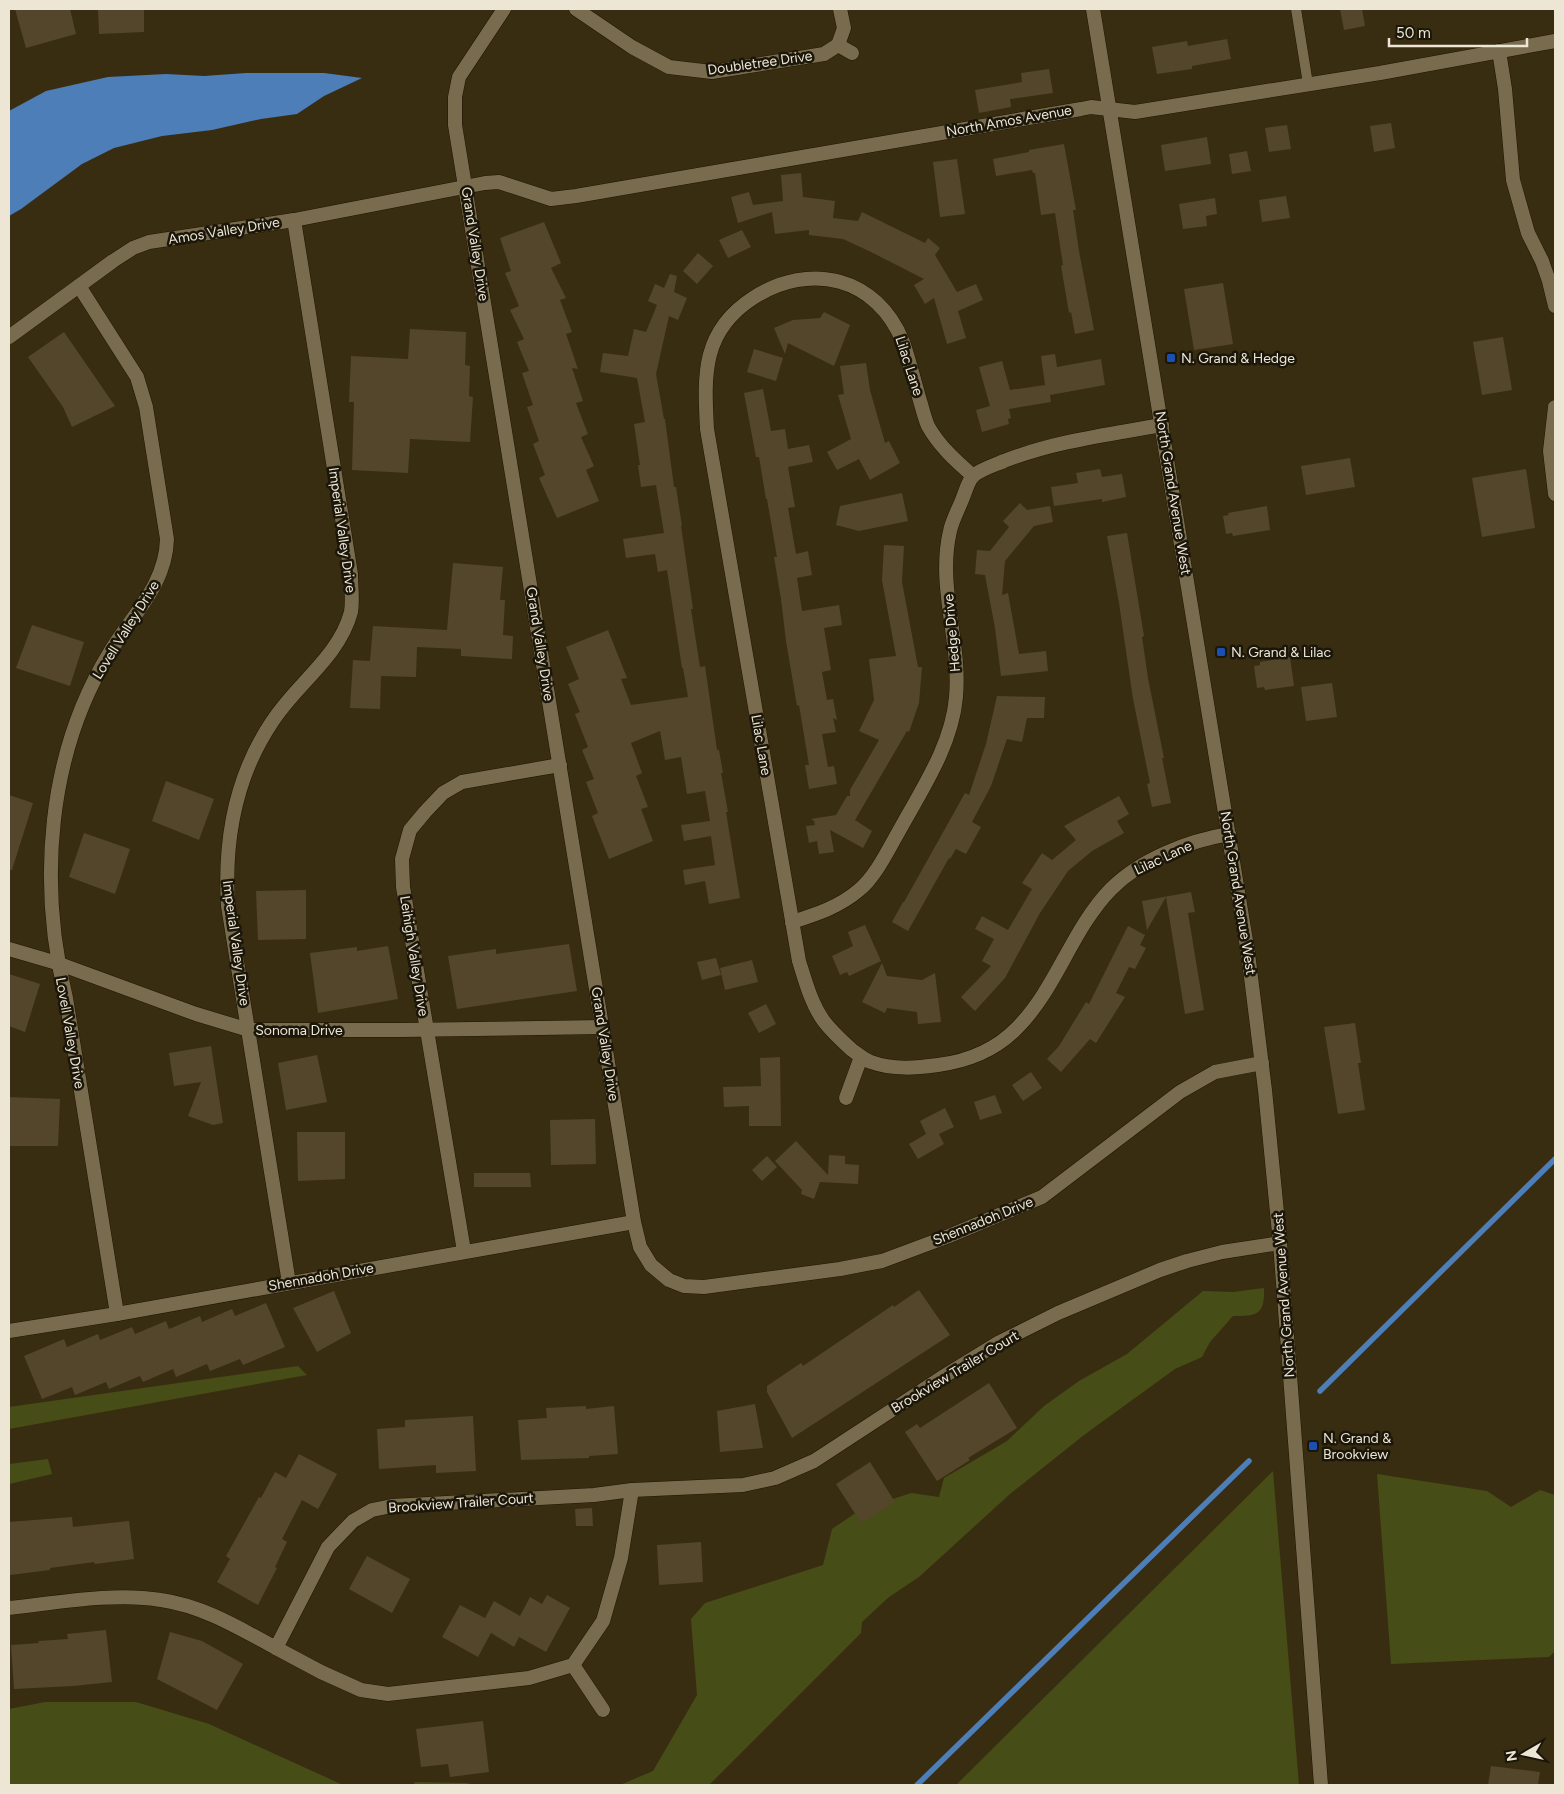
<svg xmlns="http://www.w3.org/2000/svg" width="1564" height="1794" font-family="Figtree,sans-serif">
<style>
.green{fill:#474d16}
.water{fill:#4d7eb8}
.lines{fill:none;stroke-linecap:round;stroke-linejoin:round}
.stream{stroke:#4d7eb8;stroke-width:5.5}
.building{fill:#53462a}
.service-casing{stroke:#201500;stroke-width:11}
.minor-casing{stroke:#201500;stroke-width:15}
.secondary-casing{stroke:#201500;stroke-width:15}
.service{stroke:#796c4e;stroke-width:10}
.minor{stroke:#796c4e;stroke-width:14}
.secondary{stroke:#796c4e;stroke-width:14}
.transit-dot{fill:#1a4fb4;stroke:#1b160a;stroke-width:2}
.labels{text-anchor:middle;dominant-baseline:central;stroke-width:5;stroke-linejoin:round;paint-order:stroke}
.street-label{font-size:14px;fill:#ede6d5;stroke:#1b160a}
.poi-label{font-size:14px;fill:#ede6d5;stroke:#1b160a;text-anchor:start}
</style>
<rect width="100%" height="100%" fill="#392d11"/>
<g class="green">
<path d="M 1264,1288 C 1265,1315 1257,1316 1233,1316 L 1210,1342 L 1202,1357 L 1175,1369 L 1084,1435 L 1010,1494 L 919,1577 L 889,1597 L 862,1622 L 861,1633 L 709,1785 L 620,1785 L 653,1771 L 697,1695 L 691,1619 L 705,1603 L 823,1565 L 832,1529 L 860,1510 L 911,1493 L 939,1497 L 944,1478 L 1007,1441 L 1044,1406 L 1079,1381 L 1127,1354 L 1203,1291 L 1233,1292 Z"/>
<polygon points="298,1366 307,1375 9,1429 9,1407"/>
<polygon points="48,1459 52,1474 9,1484 9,1464"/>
<polygon points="1273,1471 1299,1785 956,1785"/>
<polygon points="1377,1474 1487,1491 1511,1507 1540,1490 1555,1495 1555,1651 1549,1657 1391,1664"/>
<polygon points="45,1702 136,1702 209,1724 343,1785 9,1785 9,1709"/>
<polygon points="415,1782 466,1783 478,1785 413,1785"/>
</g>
<polygon class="water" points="246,73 324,73 362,78 324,96 297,114 261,119 212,130 162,136 114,148 82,164 21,209 9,216 9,111 46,91 108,77 166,74 204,76"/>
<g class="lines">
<g class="stream">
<polyline points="1320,1391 1555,1159"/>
<polyline points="917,1785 1249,1461"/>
</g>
</g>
<g class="building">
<polygon points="15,9 70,9 76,34 26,48"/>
<polygon points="98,9 144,9 144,32 99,34"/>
<polygon points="1340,9 1362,9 1365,26 1344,30"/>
<polygon points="1227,39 1231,59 1192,66 1192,69 1157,74 1152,47 1187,41 1188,46"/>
<polygon points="1049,69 1053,93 1010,99 1011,107 979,113 975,90 1022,82 1021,73"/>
<polygon points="1391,123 1395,148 1374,152 1370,126"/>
<polygon points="1287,125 1291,149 1269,152 1265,128"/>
<polygon points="1207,137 1211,164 1165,171 1161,145"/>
<polygon points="1064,144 1076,210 1073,210 1079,251 1094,330 1075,334 1071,312 1069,313 1061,266 1063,265 1055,213 1041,215 1035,173 1033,173 1032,170 996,176 993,159 1029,152 1029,150"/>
<polygon points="1247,151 1251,171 1232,174 1229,154"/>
<polygon points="957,159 965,214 940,217 933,162"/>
<polygon points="801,173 803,197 835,201 833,218 858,221 862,212 925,243 928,238 940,248 935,255 957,292 976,284 983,300 958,311 966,338 947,344 934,298 925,304 914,285 924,279 871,252 843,239 809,235 809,230 775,234 772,212 738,223 731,197 749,192 753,205 783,201 781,175"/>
<polygon points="1286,196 1290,218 1262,222 1259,200"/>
<polygon points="1215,198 1217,214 1206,216 1207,226 1183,229 1179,204"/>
<polygon points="544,222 561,263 551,268 566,298 560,300 572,332 566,334 578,369 572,368 583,401 576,403 588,434 581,437 594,466 586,470 599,501 557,518 539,478 545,475 533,444 539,441 527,407 533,405 522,373 529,371 517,342 524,339 510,310 519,306 505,273 511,271 500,238"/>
<polygon points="742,230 751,247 728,258 719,240"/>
<polygon points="698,253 713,266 697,284 683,271"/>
<polygon points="670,274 677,276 674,292 687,298 678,320 669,316 656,374 664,419 665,419 674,487 676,487 682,526 681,526 693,609 691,609 700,667 705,666 717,750 719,750 723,773 721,773 728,812 726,812 740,898 709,904 705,881 685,885 683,870 715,865 711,836 684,841 681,825 710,821 705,791 687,794 681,757 665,760 660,731 631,743 642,773 636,776 648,807 641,809 653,841 609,859 592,816 598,813 586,782 594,779 582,750 588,747 575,714 580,712 568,684 579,679 566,647 608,630 627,678 621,679 631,705 688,697 683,668 682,668 667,570 658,572 655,554 626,558 623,539 664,533 656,485 641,487 638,465 640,465 634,424 645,422 637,378 600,372 603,353 628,356 634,329 646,332 657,305 648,301 655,284 664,288"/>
<polygon points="1223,283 1233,344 1194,350 1184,289"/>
<polygon points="824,312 850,325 834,366 788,343 785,354 774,328 793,320 820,318"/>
<polygon points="410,329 466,332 465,365 470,366 469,396 473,397 470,442 410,439 408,473 352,470 354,402 349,402 351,356 408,359"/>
<polygon points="64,332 115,406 72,427 63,407 28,357"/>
<polygon points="1503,337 1512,390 1482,395 1473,342"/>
<polygon points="754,349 783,358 776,381 747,372"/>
<polygon points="1055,354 1057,367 1101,359 1105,385 1050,395 1051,402 1009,409 1011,418 1008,419 1009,424 982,432 976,410 990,406 979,367 1002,361 1010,390 1045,385 1041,356"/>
<polygon points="866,363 870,390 885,443 889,441 900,463 870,480 859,459 837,470 827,452 851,439 838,395 844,394 840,366"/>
<polygon points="763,389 771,431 785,429 788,449 809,445 813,462 788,467 795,507 788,508 796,554 808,551 812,575 797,578 802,611 839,605 842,625 824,628 831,670 822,672 827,700 833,699 837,720 833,718 836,732 822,734 828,767 834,766 837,784 809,789 805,765 809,765 799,705 797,706 786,641 781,599 774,557 777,557 767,499 766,499 759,457 756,457 744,393"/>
<polygon points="1350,458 1355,487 1306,495 1301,466"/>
<polygon points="1100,469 1102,477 1122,474 1126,497 1102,502 1102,499 1054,506 1051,487 1078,483 1076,473"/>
<polygon points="1526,469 1535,528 1482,537 1472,478"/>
<polygon points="902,493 908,521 859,531 836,525 840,506"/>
<polygon points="1020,503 1027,510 1050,506 1053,522 1034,526 1005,561 1002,595 1008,593 1019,654 1046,651 1048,671 1001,676 995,628 985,575 975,574 977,550 990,551 1009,527 1003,521"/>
<polygon points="1267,506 1270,530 1233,536 1232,533 1226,534 1223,516 1229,515 1228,513"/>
<polygon points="1127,533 1144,636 1142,637 1148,678 1164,758 1162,758 1171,803 1152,807 1147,784 1150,783 1133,699 1119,603 1107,536"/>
<polygon points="884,545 904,546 902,582 918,667 922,667 919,703 909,732 907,731 855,820 872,831 863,848 830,830 834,852 819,854 817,841 809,843 806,826 815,825 814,821 811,819 836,815 847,796 850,796 850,790 879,740 859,731 874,700 869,659 896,656 882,580"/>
<polygon points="453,563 503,567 500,600 505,600 503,635 513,636 512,659 461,656 461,649 417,647 416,677 381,676 380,709 350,708 353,660 370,661 373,626 447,630"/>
<polygon points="32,625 84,642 70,686 16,668"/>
<polygon points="1290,657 1294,686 1265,690 1264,687 1257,688 1254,666 1260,665 1260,662"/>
<polygon points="1332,683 1337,717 1306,721 1301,687"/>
<polygon points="997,696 1045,697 1044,718 1027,718 1022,742 1007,739 991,786 972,822 981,827 966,854 956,849 950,859 949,858 908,931 892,922 903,902 904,902 965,793 969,795 986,744"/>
<polygon points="166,781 214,799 199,840 152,821"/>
<polygon points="9,795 33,803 12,870 9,870"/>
<polygon points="1119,796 1129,814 1117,821 1124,833 1092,851 1068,871 1040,913 1005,978 975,1011 961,997 991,966 982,961 994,939 975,929 982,916 1008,930 1032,889 1022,883 1042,853 1052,860 1076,840 1064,826"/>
<polygon points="84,833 130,849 115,894 69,877"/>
<polygon points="306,890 306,939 258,940 256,891"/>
<polygon points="1191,892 1195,912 1188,913 1204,1010 1185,1014 1166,897 1147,930 1142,901"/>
<polygon points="865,925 881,961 849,976 847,972 840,975 832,956 853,946 848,932"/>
<polygon points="1128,926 1145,935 1140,945 1146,948 1135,969 1129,967 1116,993 1125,997 1096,1043 1090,1039 1061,1072 1047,1059 1059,1046 1086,1002 1089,1004"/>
<polygon points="569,944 577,991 457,1009 448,956 496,949 496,954"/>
<polygon points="388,946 398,999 318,1013 310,953 357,947 357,951"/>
<polygon points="716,958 721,975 702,980 697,962"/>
<polygon points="752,960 758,982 725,990 720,968"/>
<polygon points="882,963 887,976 922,980 935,973 941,1022 918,1024 917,1012 887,1008 885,1013 862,1002"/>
<polygon points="9,974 40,984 25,1032 9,1026"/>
<polygon points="766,1004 776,1024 759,1033 748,1013"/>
<polygon points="1355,1023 1361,1063 1358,1063 1365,1110 1338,1114 1324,1027"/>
<polygon points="211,1046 223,1123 213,1125 188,1116 201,1082 174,1086 169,1053"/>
<polygon points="317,1055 327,1102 286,1110 278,1063"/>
<polygon points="780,1057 781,1126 749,1126 749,1106 724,1107 723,1087 761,1086 760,1058"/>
<polygon points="1031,1072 1042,1088 1023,1101 1012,1085"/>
<polygon points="995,1095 1002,1113 980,1120 974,1102"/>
<polygon points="9,1097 60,1099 58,1146 9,1146"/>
<polygon points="945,1108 954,1127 939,1134 944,1144 918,1159 909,1144 926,1134 920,1121"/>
<polygon points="595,1119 596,1164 551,1165 550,1120"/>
<polygon points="297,1132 345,1132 345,1179 298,1181"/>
<polygon points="796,1141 828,1175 829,1155 845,1156 845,1164 859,1165 858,1184 820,1182 814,1199 801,1194 802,1190 775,1161"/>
<polygon points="767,1156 777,1167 762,1181 752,1170"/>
<polygon points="474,1173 530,1173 531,1187 474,1187"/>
<polygon points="919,1290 950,1335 792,1438 767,1392 767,1386 801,1363 803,1366 893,1305 894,1307"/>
<polygon points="334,1291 351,1333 317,1352 293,1308"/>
<polygon points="266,1303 285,1347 243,1365 240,1359 210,1371 207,1364 176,1377 173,1369 143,1382 140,1376 109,1389 106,1382 75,1395 72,1387 42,1399 24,1356 64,1339 67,1347 98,1334 100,1340 132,1327 135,1334 166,1321 169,1329 200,1316 202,1322 232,1309 235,1316"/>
<polygon points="989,1383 1017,1428 968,1458 970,1460 937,1481 905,1432 917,1424 920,1428"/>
<polygon points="755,1404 763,1448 720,1452 717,1411"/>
<polygon points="586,1406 586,1409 614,1406 618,1454 589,1456 589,1458 521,1460 518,1420 547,1418 546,1408"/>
<polygon points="473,1416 476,1471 436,1473 436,1465 379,1469 377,1429 405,1427 405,1420"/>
<polygon points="299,1454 337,1474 318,1509 302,1500 282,1539 287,1542 275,1567 277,1568 258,1605 217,1582 230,1559 226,1556 259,1497 261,1498 275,1472 286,1478"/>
<polygon points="870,1462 895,1502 861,1523 836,1484"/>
<polygon points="592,1508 593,1526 576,1526 575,1509"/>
<polygon points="72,1517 73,1527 129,1521 134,1559 95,1564 94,1562 50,1568 50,1570 10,1575 9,1522"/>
<polygon points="701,1542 703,1582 659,1585 657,1545"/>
<polygon points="367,1556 410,1579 392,1613 349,1589"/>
<polygon points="547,1595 570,1608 546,1652 519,1637 514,1647 491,1633 478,1657 442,1637 460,1605 485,1618 494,1601 520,1616 530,1597 542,1604"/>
<polygon points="106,1630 112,1682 73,1686 14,1689 11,1645 39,1643 38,1641 68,1639 67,1634"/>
<polygon points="170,1632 202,1641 243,1664 217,1710 157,1679"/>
<polygon points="483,1721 489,1772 450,1777 448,1764 421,1767 416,1729"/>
<polygon points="1491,1766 1540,1772 1538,1785 1488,1785"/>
</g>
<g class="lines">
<g class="service-casing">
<polyline id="service" points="1296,9 1308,84"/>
</g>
<g class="minor-casing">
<g id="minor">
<polyline points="504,9 459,77 455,97 455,125 634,1222 640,1247 651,1265 669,1280 684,1286 704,1287 840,1269 882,1261 949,1236 1042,1197 1180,1092 1215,1072 1262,1063"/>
<polyline points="576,9 632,47 669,67 712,72 824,54 838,45"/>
<polyline points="838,45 844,28 840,9"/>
<polyline points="838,45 852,53"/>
<polyline points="1499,51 1505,89 1513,180 1528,233 1542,261 1549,281 1555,306"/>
<path d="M 79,286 L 137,377 L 146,407 L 167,539 C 166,585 132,615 110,652 C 47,754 38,884 66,998 L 117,1314"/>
<polyline points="9,337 113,261 133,248 149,242 294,220 485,183 499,182 551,199 576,196 1081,109 1091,107 1135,112 1380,73 1555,41"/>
<polyline points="1555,407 1550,451 1555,494"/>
<path d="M 973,476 C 956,461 939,446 928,426 C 925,419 923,411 921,404 C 915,384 910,362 903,342 C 877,277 810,261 753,298 C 702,331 704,374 707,429 L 799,961 C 805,980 811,1003 823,1020 C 831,1031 842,1041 852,1050 C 858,1054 864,1060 871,1062 C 893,1070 916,1068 938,1065 C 969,1061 996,1050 1018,1027 C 1057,987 1072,929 1111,889 C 1141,859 1188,841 1229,834"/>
<path d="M 792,922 C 817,914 839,907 859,890 C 876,876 888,850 899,831 C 922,789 952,745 956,697 C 961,642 937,586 950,531 C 952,521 958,510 962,500 C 965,493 968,481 973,476 C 981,469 995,465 1004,461 C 1056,441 1107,435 1162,425"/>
<polyline points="9,949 57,963 196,1014 249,1030 402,1030 602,1027"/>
<polyline points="846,1098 861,1057"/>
<polyline points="464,1251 403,887 402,859 410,830 425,812 443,793 462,782 560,765"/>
<path d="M 289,1283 L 228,906 C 224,841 235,777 272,722 C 296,684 339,657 351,612 C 353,600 351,586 351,574 L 294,220"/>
<polyline points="9,1331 117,1314 634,1222"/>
<path d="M 9,1608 C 56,1603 114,1592 161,1600 C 203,1606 239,1628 276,1648 L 328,1547 L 353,1521 L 372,1510 L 392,1506 L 594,1495 L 632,1490 L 743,1485 L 775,1478 L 814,1461 L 941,1378 L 998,1343 L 1058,1313 L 1160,1270 L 1187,1261 L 1222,1252 L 1280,1243"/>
<polyline points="276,1648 321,1672 361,1690 388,1694 529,1678 573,1665 603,1621 621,1558 632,1490"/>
<polyline points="573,1665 603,1710"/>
</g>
</g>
<g class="secondary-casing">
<polyline id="secondary" points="1093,9 1248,953 1265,1090 1280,1243 1321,1785"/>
</g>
<use href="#service" class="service"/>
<use href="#minor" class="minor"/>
<use href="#secondary" class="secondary"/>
</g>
<g class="transit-dot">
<rect x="1166" y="353" width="10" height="10" rx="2.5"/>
<rect x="1216" y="647" width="10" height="10" rx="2.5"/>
<rect x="1308" y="1441" width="10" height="10" rx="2.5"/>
</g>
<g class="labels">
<g class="street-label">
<text transform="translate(760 63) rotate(-8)">Doubletree Drive</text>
<text transform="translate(1009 121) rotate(-10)">North Amos Avenue</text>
<text transform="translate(224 231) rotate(-9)">Amos Valley Drive</text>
<text transform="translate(475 244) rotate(81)">Grand Valley Drive</text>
<text transform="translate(909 366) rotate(72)">Lilac Lane</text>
<text transform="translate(1173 493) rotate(81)">North Grand Avenue West</text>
<text transform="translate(342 530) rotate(82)">Imperial Valley Drive</text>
<text transform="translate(126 630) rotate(-58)">Lovell Valley Drive</text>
<text transform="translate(952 633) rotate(-95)">Hedge Drive</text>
<text transform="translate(540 644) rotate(81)">Grand Valley Drive</text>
<text transform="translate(761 745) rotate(80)">Lilac Lane</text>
<text transform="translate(1163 858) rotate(-25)">Lilac Lane</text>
<text transform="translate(1238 893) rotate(81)">North Grand Avenue West</text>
<text transform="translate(236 943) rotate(82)">Imperial Valley Drive</text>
<text transform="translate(414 956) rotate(81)">Leihigh Valley Drive</text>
<text x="299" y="1030">Sonoma Drive</text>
<text transform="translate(70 1033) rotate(80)">Lovell Valley Drive</text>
<text transform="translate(605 1044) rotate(81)">Grand Valley Drive</text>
<text transform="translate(983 1221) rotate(-22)">Shennadoh Drive</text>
<text transform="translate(321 1277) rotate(-10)">Shennadoh Drive</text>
<text transform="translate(1284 1295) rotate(-94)">North Grand Avenue West</text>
<text transform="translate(955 1372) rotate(-31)">Brookview Trailer Court</text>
<text transform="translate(461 1503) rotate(-4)">Brookview Trailer Court</text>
</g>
<g class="poi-label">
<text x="1181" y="358">N. Grand &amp; Hedge</text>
<text x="1231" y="652">N. Grand &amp; Lilac</text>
<text x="1323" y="1438">N. Grand &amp;<tspan x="1323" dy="16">Brookview</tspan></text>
</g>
</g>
<rect width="1564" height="1794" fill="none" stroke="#ede6d5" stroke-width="20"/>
<g transform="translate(1524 1754) rotate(261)" stroke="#1b160a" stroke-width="4" paint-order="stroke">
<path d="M0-4L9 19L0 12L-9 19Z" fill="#ede6d5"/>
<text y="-8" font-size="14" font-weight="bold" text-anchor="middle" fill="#ede6d5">N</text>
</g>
<path d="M1389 38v8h138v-8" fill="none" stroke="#ede6d5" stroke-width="2.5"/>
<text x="1396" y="38" font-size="15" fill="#ede6d5" stroke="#1b160a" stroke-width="4" paint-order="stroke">50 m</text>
</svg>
